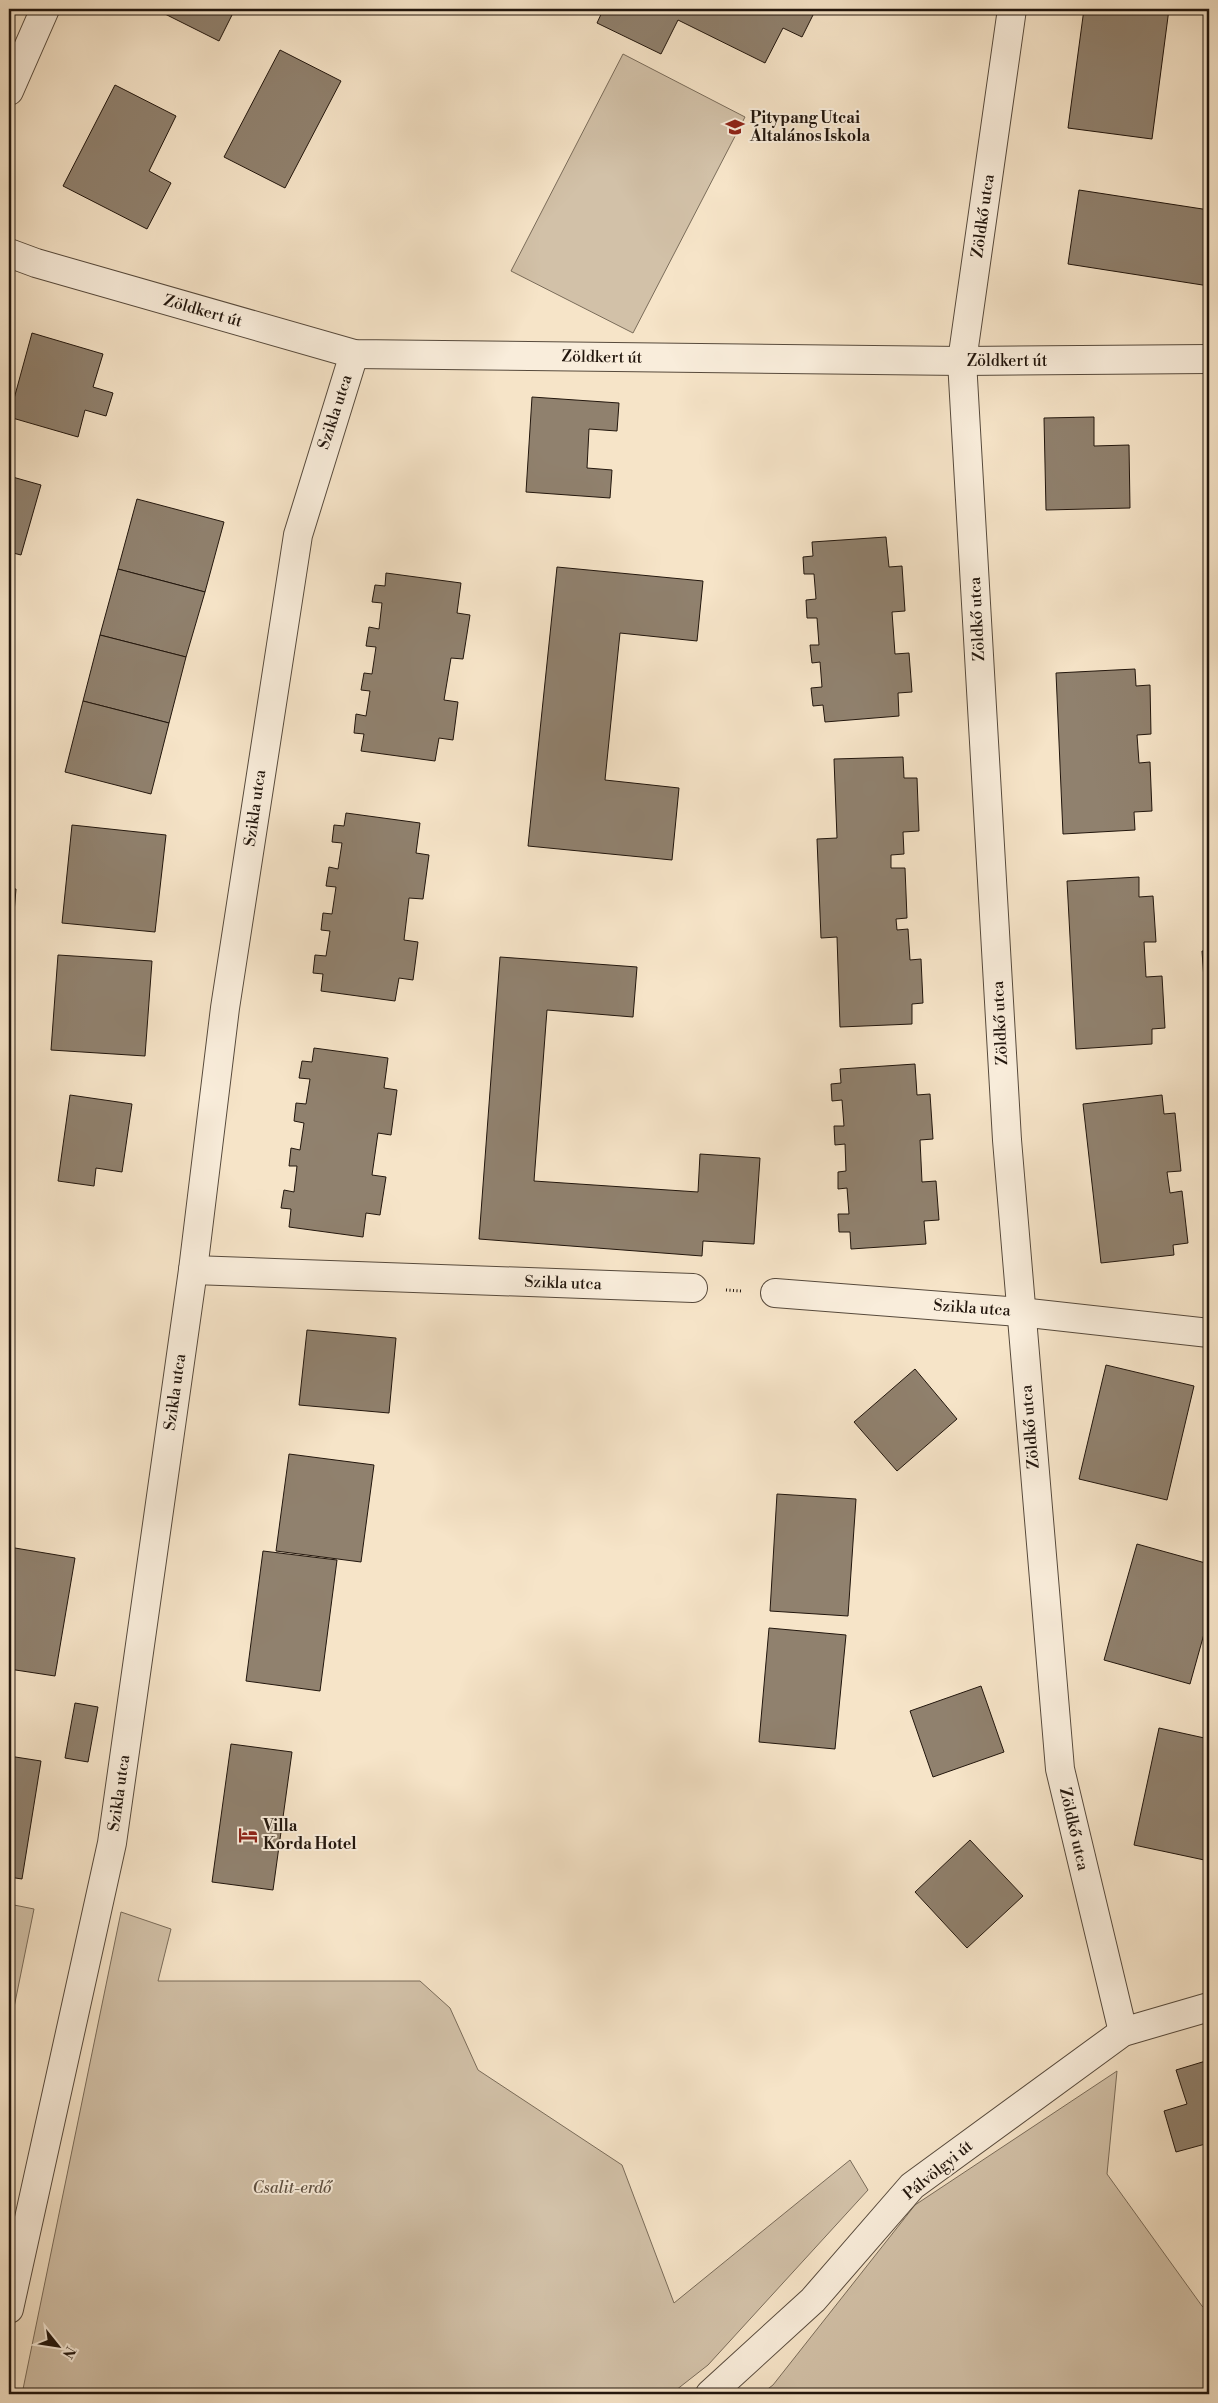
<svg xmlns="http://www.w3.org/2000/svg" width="1218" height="2403" font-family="'Libre Bodoni',serif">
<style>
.green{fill:#d2c1a8;stroke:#7a6c5a}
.building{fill:#90816e;stroke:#22160d}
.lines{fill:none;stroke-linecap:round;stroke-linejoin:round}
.minor-casing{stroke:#574a3c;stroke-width:30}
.path{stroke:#22160d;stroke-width:3;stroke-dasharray:1 2.5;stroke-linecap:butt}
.minor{stroke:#f9eddb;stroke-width:28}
.labels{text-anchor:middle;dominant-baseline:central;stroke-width:4;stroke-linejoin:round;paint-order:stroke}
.poi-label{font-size:16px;font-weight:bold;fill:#22160d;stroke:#f9eddb;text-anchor:start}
.street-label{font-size:16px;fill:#22160d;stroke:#f9eddb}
.park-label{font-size:16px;font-style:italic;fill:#605243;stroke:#f9eddb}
</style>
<rect width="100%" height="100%" fill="#f6e4c8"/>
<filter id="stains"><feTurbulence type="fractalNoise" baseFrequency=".004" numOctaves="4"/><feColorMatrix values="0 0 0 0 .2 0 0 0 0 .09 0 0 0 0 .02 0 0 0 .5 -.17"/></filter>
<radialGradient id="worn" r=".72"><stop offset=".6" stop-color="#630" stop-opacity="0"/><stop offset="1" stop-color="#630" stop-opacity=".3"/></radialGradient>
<g class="green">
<polygon points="623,54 745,117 633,333 511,271"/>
<polygon points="9,1904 34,1909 9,2032"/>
<polygon points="121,1912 171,1929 158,1981 420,1981 450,2008 478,2070 622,2165 674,2303 850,2160 868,2190 708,2365 671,2394 22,2394"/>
<polygon points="1117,2071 1107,2174 1202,2306 1209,2313 1209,2394 761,2394 773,2385 915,2205"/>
</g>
<g class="building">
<polygon points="155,9 235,9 219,41"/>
<polygon points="600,9 816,9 802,37 783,28 765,63 678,20 661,54 597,23 603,10"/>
<polygon points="1084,9 1169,9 1152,139 1068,128"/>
<polygon points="280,50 341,81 285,188 224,157"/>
<polygon points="115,85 176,116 149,171 171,183 147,229 63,186"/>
<polygon points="1079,190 1209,210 1209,286 1068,264"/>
<polygon points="32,333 103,354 93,387 113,393 106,416 85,410 78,437 9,417"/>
<polygon points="532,397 619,403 617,431 589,429 587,468 612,470 610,498 526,492"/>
<polygon points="1094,417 1094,446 1129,445 1130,508 1046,510 1044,418"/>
<polygon points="9,476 41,485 21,555 9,552"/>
<polygon points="137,499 224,522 205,592 118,569"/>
<polygon points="886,537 889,567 902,566 905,611 892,612 895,654 909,653 912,692 898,693 899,716 825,722 823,705 813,706 811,688 822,687 820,662 812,663 810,645 819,645 817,618 807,618 806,600 816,599 814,574 804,574 803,557 813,556 812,542"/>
<polygon points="557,567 703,581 697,641 620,633 605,780 679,788 672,860 528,846"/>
<polygon points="118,569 205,592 186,657 100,635"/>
<polygon points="386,573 461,583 457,613 470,615 463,659 451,658 444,700 458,702 453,740 439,738 435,761 361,751 364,734 354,733 356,714 366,716 370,691 361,690 364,673 372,674 376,647 366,646 369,627 379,629 382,603 372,602 375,585 385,586"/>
<polygon points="100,635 186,657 169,723 83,701"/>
<polygon points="1135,669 1136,686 1150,685 1151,734 1137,735 1139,763 1150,762 1152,811 1134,812 1135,830 1063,834 1056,673"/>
<polygon points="83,701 169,723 151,794 65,772"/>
<polygon points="903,757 904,778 917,778 919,831 903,832 904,854 891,855 891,868 905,868 907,918 896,919 897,930 908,929 910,960 921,959 923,1003 912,1004 912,1024 840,1027 837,937 821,938 817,839 837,838 834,759"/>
<polygon points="346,813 420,823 416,853 429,855 423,899 409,898 404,940 418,942 413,980 399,978 395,1001 321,991 323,974 313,973 315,955 326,956 330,931 321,930 323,913 332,914 336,887 326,886 329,867 338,869 342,843 332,842 334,825 344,826"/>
<polygon points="72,825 166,835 155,932 62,923"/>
<polygon points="1139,877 1139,897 1153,896 1156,942 1144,942 1146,977 1162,976 1165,1028 1152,1029 1152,1044 1076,1049 1067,881"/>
<polygon points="9,888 16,889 9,973"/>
<polygon points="1202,951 1209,951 1209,1008 1206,1008"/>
<polygon points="58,955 152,961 145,1056 51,1050"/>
<polygon points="500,957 637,967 633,1017 547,1010 534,1181 698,1192 700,1154 760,1158 754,1244 703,1241 702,1256 479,1239"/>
<polygon points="314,1048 388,1058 384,1088 397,1090 391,1135 378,1133 372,1175 386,1177 380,1215 366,1213 363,1237 289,1227 291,1209 281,1208 284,1190 294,1192 297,1166 289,1166 291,1148 300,1150 304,1123 294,1121 296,1103 306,1104 310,1079 299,1078 302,1061 312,1062"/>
<polygon points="915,1064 917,1095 930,1094 933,1139 920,1140 922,1182 936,1181 939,1220 924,1221 926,1244 851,1249 850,1232 839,1232 838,1214 849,1214 847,1188 838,1189 838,1172 846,1171 845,1144 835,1145 834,1126 844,1126 842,1100 832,1101 831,1084 841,1083 840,1069"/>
<polygon points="70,1095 132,1104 122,1172 96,1168 94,1186 58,1181"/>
<polygon points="1162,1095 1164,1114 1175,1113 1181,1171 1167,1172 1170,1193 1182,1191 1188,1243 1173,1245 1174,1255 1101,1263 1083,1104"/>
<polygon points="307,1330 396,1338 389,1413 299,1405"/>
<polygon points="1106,1365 1194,1386 1167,1500 1079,1479"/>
<polygon points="915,1369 957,1419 897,1471 854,1422"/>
<polygon points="289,1454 374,1465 361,1562 276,1551"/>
<polygon points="777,1494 856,1499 848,1616 770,1611"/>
<polygon points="1137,1544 1209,1564 1209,1616 1190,1684 1104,1660"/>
<polygon points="9,1547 75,1558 55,1676 9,1669"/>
<polygon points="263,1551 337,1560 320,1691 246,1681"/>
<polygon points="769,1628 846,1635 835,1749 759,1742"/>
<polygon points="981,1686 1004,1752 933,1777 910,1711"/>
<polygon points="75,1703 98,1707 88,1762 65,1758"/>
<polygon points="1159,1728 1209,1739 1209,1861 1134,1845"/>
<polygon points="231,1744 292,1752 273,1890 212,1882"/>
<polygon points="9,1756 41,1761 22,1879 9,1877"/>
<polygon points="970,1840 1023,1896 967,1948 915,1892"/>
<polygon points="1209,2060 1209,2143 1176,2152 1164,2111 1187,2104 1176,2070"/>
</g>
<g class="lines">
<g class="minor-casing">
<g id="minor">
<polyline points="1012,9 962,361 1007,1140 1060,1769 1123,2032"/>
<polyline points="9,91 45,9"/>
<polyline points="9,253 36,263 354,354 962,361 1209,359"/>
<polyline points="193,1270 693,1288"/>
<polyline points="775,1293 1020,1312 1209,1333"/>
<polyline points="9,2309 112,1843 193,1270 225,1008 298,535 354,354"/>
<polyline points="710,2394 813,2300 912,2186 1123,2032 1209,2007"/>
</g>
</g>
<polyline class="path" points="726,1290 742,1291"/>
<use href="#minor" class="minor"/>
</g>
<defs>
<g id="school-bare" transform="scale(1.5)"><path d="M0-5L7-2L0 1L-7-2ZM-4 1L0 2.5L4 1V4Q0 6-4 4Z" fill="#8f2418" stroke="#f9eddb" stroke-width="2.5" paint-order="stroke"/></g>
<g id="hotel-bare" transform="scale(1.5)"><path d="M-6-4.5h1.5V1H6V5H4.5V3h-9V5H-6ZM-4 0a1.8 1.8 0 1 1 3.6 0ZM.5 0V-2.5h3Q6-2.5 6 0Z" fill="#8f2418" stroke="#f9eddb" stroke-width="2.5" paint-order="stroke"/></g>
</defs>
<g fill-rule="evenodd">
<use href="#school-bare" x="735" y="127"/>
<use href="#hotel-bare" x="248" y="1835"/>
</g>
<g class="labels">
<g class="poi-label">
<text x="750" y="118">Pitypang Utcai<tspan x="750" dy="18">Általános Iskola</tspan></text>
<text x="263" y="1826">Villa<tspan x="263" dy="18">Korda Hotel</tspan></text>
</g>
<g class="street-label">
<text transform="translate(983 216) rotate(-82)">Zöldkő utca</text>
<text transform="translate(203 311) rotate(16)">Zöldkert út</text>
<text transform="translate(602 357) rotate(1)">Zöldkert út</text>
<text x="1007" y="361">Zöldkert út</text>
<text transform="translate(335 412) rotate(-72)">Szikla utca</text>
<text transform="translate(977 619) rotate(-93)">Zöldkő utca</text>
<text transform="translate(255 808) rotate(-82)">Szikla utca</text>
<text transform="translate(1000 1023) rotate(-93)">Zöldkő utca</text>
<text transform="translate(563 1283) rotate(2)">Szikla utca</text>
<text transform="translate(972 1308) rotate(4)">Szikla utca</text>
<text transform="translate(175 1392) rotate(-82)">Szikla utca</text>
<text transform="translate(1030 1427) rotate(-95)">Zöldkő utca</text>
<text transform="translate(119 1793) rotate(-82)">Szikla utca</text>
<text transform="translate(1074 1829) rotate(77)">Zöldkő utca</text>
<text transform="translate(938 2170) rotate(-39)">Pálvölgyi út</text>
</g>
<g class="park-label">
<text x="292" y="2188">Csalit-erdő</text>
</g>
</g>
<rect width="1218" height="2403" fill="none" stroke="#f6e4c8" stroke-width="30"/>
<rect x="10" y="10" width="1198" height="2383" fill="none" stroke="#22160d" stroke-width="2.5"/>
<rect x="15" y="15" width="1188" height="2373" fill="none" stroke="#22160d"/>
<g transform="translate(58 2346) rotate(120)" stroke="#f9eddb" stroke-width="4" paint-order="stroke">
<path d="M0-4L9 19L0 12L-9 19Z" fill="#22160d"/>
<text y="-8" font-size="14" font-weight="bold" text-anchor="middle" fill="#22160d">N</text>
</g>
<rect width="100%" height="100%" filter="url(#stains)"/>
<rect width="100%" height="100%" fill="url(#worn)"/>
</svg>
